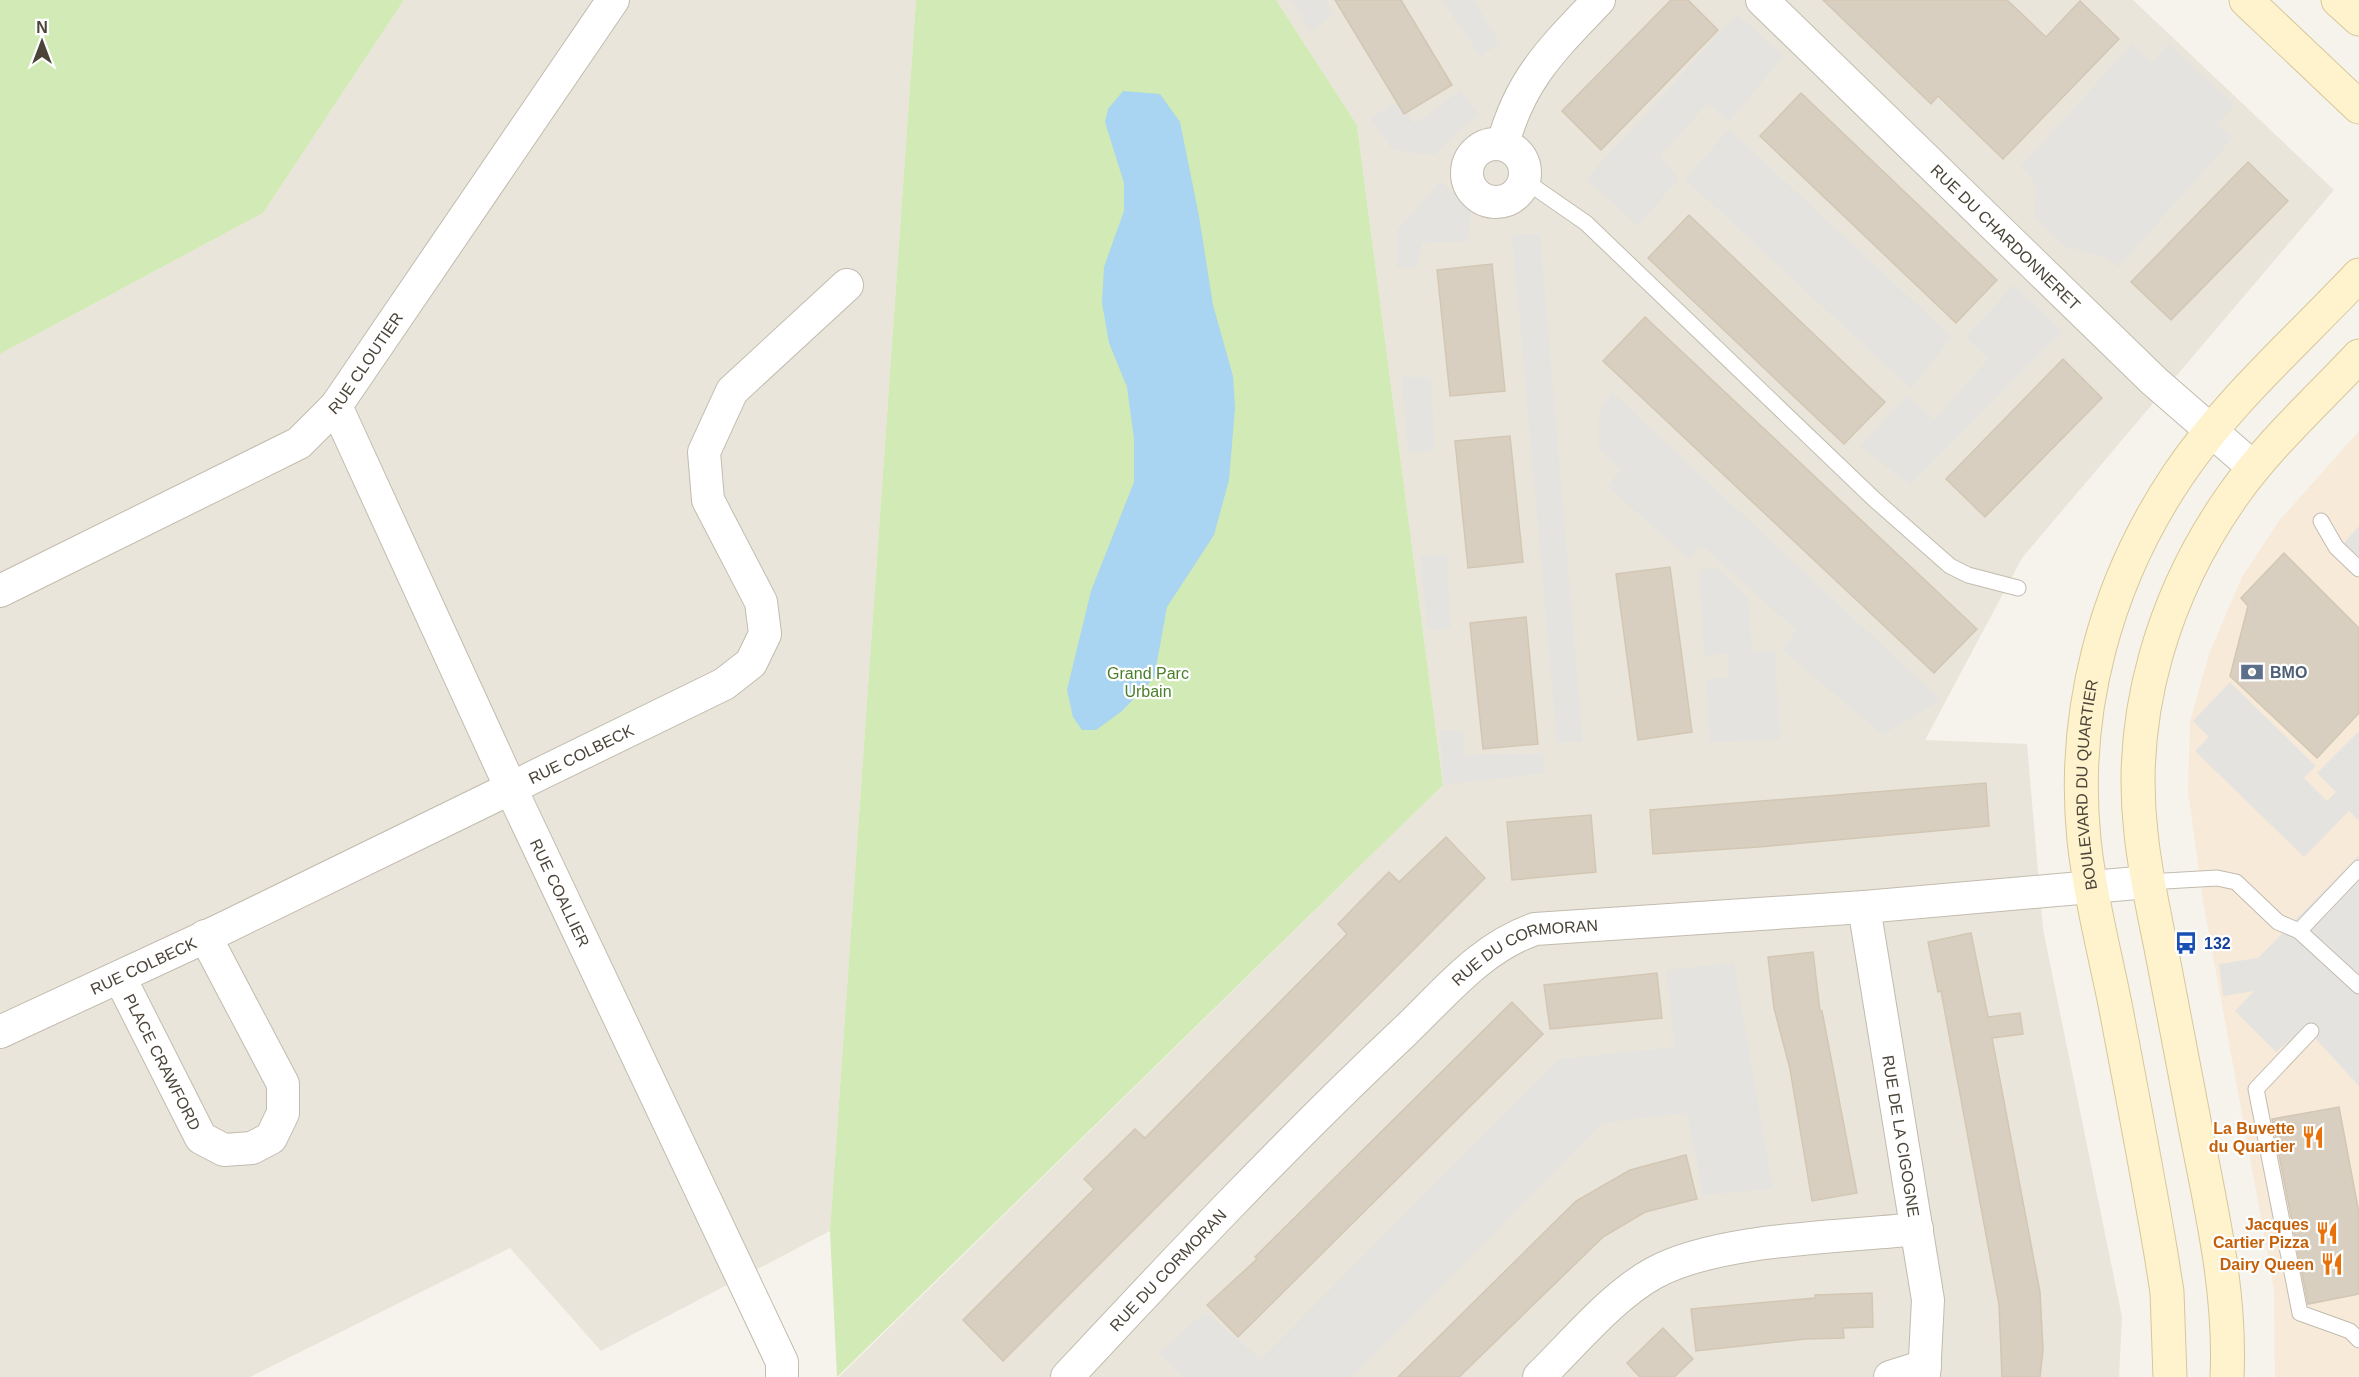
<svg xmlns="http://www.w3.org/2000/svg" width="2359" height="1377" font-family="Arial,sans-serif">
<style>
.residential{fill:#eae5da}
.commercial{fill:#f7ead8}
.green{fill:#d2eab5}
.parking{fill:#e5e3e0}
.water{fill:#a9d4f2}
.building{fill:#d8cfc1;stroke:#d3c7b4;stroke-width:1.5}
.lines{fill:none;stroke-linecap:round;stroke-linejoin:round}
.service-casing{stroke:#c2bbae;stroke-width:17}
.minor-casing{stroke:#c2bbae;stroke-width:34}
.secondary-casing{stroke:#d6c79b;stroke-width:35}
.service{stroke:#fff;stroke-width:15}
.minor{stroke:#fff;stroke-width:32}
.secondary{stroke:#fff3cd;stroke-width:33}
.labels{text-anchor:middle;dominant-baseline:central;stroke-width:4.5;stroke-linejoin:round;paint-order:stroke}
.street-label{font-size:16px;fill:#4b4439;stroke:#fff}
.service-label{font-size:16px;font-weight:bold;fill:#4e5e75;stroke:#fff;text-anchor:start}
.park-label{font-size:16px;fill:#4a7f2a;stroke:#fff}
.transit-label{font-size:16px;font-weight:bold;fill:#164399;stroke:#fff;text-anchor:start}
.food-label{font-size:16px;font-weight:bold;fill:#c56008;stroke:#fff;text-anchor:end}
</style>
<rect width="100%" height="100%" fill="#f6f3ec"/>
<g class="residential">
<polygon points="404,0 916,0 830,1231 601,1351 510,1248 250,1377 0,1377 0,354 263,213"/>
<polygon points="1276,0 2133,0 2334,190 2022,558 1925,740 2027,744 2043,929 2122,1317 2119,1377 839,1377 1443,785 1357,125"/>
</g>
<polygon class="commercial" points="2359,431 2359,1377 2275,1377 2274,1289 2203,901 2188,791 2190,722 2209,654 2242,577 2279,521"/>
<g class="green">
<polygon points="0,0 404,0 263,213 0,354"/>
<polygon points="916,0 1276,0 1357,125 1443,785 837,1377 830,1231"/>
</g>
<g class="parking">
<polygon points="1291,0 1325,0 1334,14 1311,32"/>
<polygon points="1442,0 1473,0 1501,44 1480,56"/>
<polygon points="1737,14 1784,56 1729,122 1708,103 1660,156 1679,179 1638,226 1586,179"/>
<polygon points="2132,44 2151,63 2169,44 2235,105 2217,124 2233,138 2119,267 2105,258 2064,246 2034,217 2036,185 2021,166"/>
<polygon points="1461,90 1478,114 1434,155 1393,150 1370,118 1398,101 1415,124"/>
<polygon points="1729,129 1952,337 1911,389 1685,179"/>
<polygon points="1440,181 1471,209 1468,241 1422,243 1417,268 1397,267 1397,231"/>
<polygon points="1540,234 1583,742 1557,743 1512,235"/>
<polygon points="2014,285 2062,331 1910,485 1860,446 1907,396 1934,420 1988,359 1965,337"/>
<polygon points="1401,377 1431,377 1435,450 1408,453"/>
<polygon points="1612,392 1941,700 1883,735 1782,650 1796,630 1701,545 1689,559 1607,486 1621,470 1599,449 1599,411"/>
<polygon points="2359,526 2359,557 2344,543"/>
<polygon points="1447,554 1451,629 1428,630 1420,557"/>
<polygon points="1717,567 1748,598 1752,651 1775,651 1780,739 1710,743 1706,679 1729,678 1727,654 1704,656 1699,570"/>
<polygon points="2230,682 2316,766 2304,778 2327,801 2336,792 2317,773 2359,731 2359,821 2349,811 2304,857 2195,751 2209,737 2193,721"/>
<polygon points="1440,730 1463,731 1464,755 1543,753 1545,773 1443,785"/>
<polygon points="2359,855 2359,1086 2305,1027 2276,1052 2235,1011 2254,991 2223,996 2219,964 2258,958"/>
<polygon points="1734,963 1773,1189 1703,1195 1687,1113 1603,1123 1352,1377 1183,1377 1159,1353 1205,1312 1261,1359 1559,1059 1675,1047 1666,970"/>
</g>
<polygon class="water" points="1123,91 1160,94 1180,122 1199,216 1213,305 1233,376 1235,408 1229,480 1214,535 1167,607 1154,678 1122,711 1096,730 1082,730 1073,717 1067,690 1091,591 1134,482 1134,439 1127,387 1109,343 1102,303 1104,267 1124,211 1124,183 1105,122 1108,109"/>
<g class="building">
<polygon points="1335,0 1401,0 1452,85 1404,114"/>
<polygon points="1671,0 1688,0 1718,30 1601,150 1562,111"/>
<polygon points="1823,0 2007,0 2046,37 2080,1 2119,39 2003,159 1938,96 1931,104"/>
<polygon points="1801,93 1997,280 1956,323 1760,136"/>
<polygon points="2248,162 2288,201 2171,320 2131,282"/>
<polygon points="1689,215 1885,402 1844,444 1648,258"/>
<polygon points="1492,264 1505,391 1450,396 1437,270"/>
<polygon points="1645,317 1977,629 1934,673 1603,361"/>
<polygon points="2063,359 2102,398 1985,517 1946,479"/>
<polygon points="1510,436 1523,562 1468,568 1455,441"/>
<polygon points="2284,553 2359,628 2359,713 2317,758 2230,676 2248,606 2241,598"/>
<polygon points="1670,567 1692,732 1638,740 1616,574"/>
<polygon points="1526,617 1538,744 1483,749 1470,623"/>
<polygon points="1986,783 1989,826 1759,847 1653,854 1650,810"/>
<polygon points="1591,815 1596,872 1512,880 1507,822"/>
<polygon points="1446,837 1485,878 1003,1361 963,1320 1094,1189 1084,1179 1135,1129 1145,1138 1347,934 1338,924 1376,885 1389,872 1399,882"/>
<polygon points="1971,933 1988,1017 2020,1013 2023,1034 1992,1038 2040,1292 2043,1350 2040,1377 2002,1377 1999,1305 1941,991 1938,992 1928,942"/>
<polygon points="1813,952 1820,1011 1822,1011 1857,1193 1812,1201 1790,1069 1774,1008 1768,957"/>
<polygon points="1657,973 1662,1018 1550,1029 1544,985"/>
<polygon points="1512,1002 1543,1034 1238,1337 1207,1305 1257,1259 1255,1257"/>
<polygon points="2339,1107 2359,1213 2359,1294 2308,1304 2272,1119"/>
<polygon points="1686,1155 1697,1199 1645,1212 1603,1237 1459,1377 1398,1377 1576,1201 1630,1170"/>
<polygon points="1872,1293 1873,1327 1843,1328 1844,1338 1806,1339 1696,1351 1691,1309 1815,1298 1815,1295"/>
<polygon points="1663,1328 1693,1359 1674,1377 1640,1377 1627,1363"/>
</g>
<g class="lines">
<g class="service-casing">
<g id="service">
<polyline points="1524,180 1586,223 1875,500 1950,566 1968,575 2018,588"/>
<polyline points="2321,521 2336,547 2359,569"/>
<polyline points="2148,882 2217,878 2236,882 2278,922 2299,931 2359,986"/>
<polyline points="2299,931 2359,868"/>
<polyline points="2311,1031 2256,1089 2300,1313 2350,1331 2359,1340"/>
</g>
</g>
<g class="minor-casing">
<g id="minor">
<path id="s1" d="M 1762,0 L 2154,381 L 2254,468"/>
<circle cx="1496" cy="173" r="29"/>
<path d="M 1503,144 C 1520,79 1554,47 1599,0"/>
<path id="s2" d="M 336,406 L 520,808 L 782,1362 L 782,1377"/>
<path id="s3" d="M 0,591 L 299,443 L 336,406 L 613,0"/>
<path id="s4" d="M 1864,907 L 1928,1300 L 1924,1377"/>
<path id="s5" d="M 120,978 L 201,1138 L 224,1150 L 252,1148 L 271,1138 L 283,1113 L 283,1084 L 205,936"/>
<path id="s6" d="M 0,1032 L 218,931 L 724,684 L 751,663 L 765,634 L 761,602 L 708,500 L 704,452 L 732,391 L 847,285"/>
<path id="s7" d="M 1067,1377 C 1177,1259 1287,1142 1404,1032 C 1444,994 1481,947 1535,929 L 1864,907 L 2148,882"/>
<path d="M 1539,1377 C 1573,1344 1612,1296 1654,1273 C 1718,1238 1843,1237 1917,1229"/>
<polyline points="1890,1377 1925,1366"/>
</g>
</g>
<g class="secondary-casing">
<g id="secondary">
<polyline points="2246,0 2359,107"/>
<polyline points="2338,0 2359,19"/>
<path id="s8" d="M 2170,1377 L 2167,1292 L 2161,1254 C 2147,1171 2131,1088 2115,1004 C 2104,950 2090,895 2084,840 C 2071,711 2106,582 2178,475 C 2228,401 2298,340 2359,275"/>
<path d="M 2227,1377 C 2231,1294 2212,1212 2196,1131 C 2185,1072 2173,1012 2162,953 C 2154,913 2145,873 2141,833 C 2127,713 2164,593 2233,495 C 2269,444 2317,401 2359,356"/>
</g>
</g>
<use href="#service" class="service"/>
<use href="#minor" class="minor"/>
<use href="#secondary" class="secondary"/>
</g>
<defs>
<g id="bank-bare" transform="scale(1.8)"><path d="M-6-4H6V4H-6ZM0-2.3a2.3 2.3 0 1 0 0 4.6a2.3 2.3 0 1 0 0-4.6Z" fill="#5c6f8a" stroke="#fff" stroke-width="2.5" paint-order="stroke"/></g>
<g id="bus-bare" transform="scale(1.8)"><path d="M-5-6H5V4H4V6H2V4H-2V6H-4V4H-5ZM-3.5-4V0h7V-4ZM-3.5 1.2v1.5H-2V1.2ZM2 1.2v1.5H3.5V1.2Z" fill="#1a4fb4" stroke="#fff" stroke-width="2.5" paint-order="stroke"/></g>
<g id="restaurant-bare" transform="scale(1.8)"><path d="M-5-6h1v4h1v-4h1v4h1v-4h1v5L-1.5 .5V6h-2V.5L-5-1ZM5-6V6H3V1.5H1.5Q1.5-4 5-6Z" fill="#e8710a" stroke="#fff" stroke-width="2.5" paint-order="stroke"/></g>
</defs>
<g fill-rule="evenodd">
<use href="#bank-bare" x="2252" y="672"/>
<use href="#bus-bare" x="2186" y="943"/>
<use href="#restaurant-bare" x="2313" y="1137"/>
<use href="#restaurant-bare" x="2327" y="1233"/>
<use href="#restaurant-bare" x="2332" y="1264"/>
</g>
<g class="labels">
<g class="street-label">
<text stroke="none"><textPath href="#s1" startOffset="340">RUE DU CHARDONNERET</textPath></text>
<text stroke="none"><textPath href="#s3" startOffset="438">RUE CLOUTIER</textPath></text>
<text stroke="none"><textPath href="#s6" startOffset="644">RUE COLBECK</textPath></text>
<text stroke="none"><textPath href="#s8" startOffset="600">BOULEVARD DU QUARTIER</textPath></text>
<text stroke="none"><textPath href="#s2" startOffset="536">RUE COALLIER</textPath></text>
<text stroke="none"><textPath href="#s7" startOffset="633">RUE DU CORMORAN</textPath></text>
<text stroke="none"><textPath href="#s6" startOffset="158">RUE COLBECK</textPath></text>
<text stroke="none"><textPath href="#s5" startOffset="94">PLACE CRAWFORD</textPath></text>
<text stroke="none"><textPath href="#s4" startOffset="232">RUE DE LA CIGOGNE</textPath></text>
<text stroke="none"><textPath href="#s7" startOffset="147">RUE DU CORMORAN</textPath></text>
</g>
<g class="service-label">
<text x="2270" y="672">BMO</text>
</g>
<g class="park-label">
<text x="1148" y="673">Grand Parc<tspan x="1148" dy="18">Urbain</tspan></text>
</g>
<g class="transit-label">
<text x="2204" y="943">132</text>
</g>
<g class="food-label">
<text x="2295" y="1128">La Buvette<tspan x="2295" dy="18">du Quartier</tspan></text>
<text x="2309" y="1224">Jacques<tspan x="2309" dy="18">Cartier Pizza</tspan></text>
<text x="2314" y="1264">Dairy Queen</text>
</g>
</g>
<g transform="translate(42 42)" stroke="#ffffff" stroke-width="4.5" paint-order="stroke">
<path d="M0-4.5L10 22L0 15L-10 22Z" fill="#4b4439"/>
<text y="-9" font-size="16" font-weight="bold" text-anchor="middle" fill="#4b4439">N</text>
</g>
</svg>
